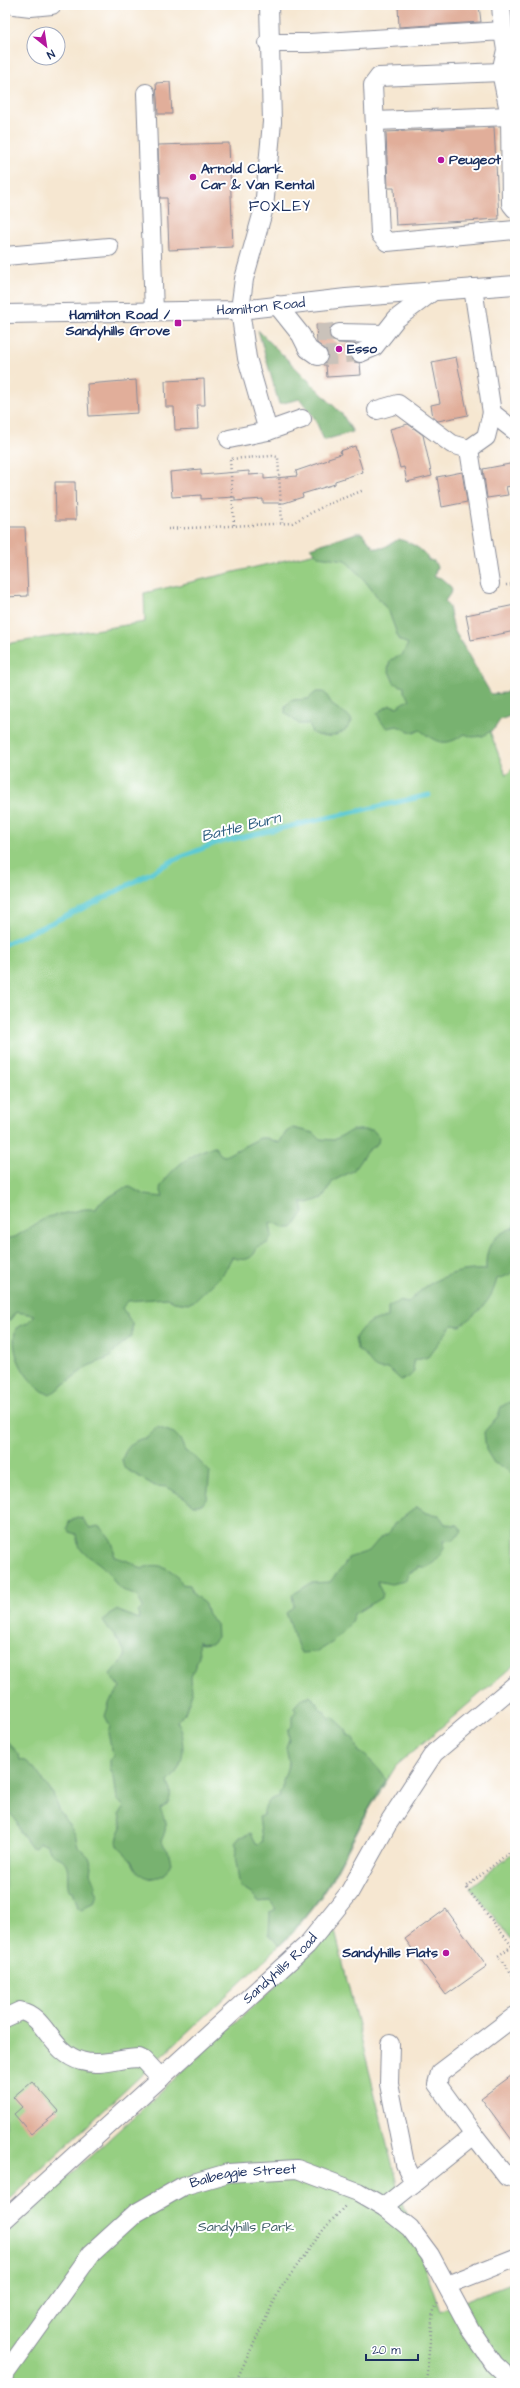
<svg xmlns="http://www.w3.org/2000/svg" width="520" height="2388" font-family="'Architects Daughter',sans-serif">
<style>
.green{fill:#96cf82;stroke:#587f70}
.forest{fill:#78b270;stroke:#4a7067}
.lines{fill:none;stroke-linecap:round;stroke-linejoin:round}
.stream{stroke:#5dcad4;stroke-width:5}
.building{fill:#e1ae9a}
.minor-tunnel{stroke:#cac2ba;stroke-width:18;stroke-dasharray:18 9;stroke-linecap:butt}
.minor-casing{stroke:#888b98;stroke-width:20}
.path{stroke:#888b98;stroke-width:2.5;stroke-dasharray:1 3;stroke-linecap:butt}
.minor{stroke:#fff;stroke-width:18}
.poi-dot{fill:#b5179e;stroke:#fff;stroke-width:1.5}
.labels{text-anchor:middle;dominant-baseline:central;stroke-width:4;stroke-linejoin:round;paint-order:stroke}
.poi-label{font-size:14px;font-weight:bold;fill:#1b2f5e;stroke:#fff;text-anchor:start}
.street-label{font-size:14px;fill:#1b2f5e;stroke:#fff}
.park-label{font-size:14px;fill:#405f69;stroke:#fff}
.neighbourhood-label{font-size:15px;letter-spacing:1px;fill:#1b2f5e;stroke:#fff}
.water-label{font-size:15px;font-style:italic;fill:#2f5e81;stroke:#fff}
</style>
<rect width="100%" height="100%" fill="#fff"/>
<filter id="ink" filterUnits="userSpaceOnUse"><feTurbulence type="fractalNoise" baseFrequency=".025" numOctaves="2"/><feDisplacementMap in="SourceGraphic" scale="8" xChannelSelector="R" yChannelSelector="G"/><feConvolveMatrix kernelMatrix="1 2 1 2 8 2 1 2 1" color-interpolation-filters="sRGB"/></filter>
<filter id="wash" filterUnits="userSpaceOnUse"><feTurbulence type="fractalNoise" baseFrequency=".012" numOctaves="4" result="noise"/><feDisplacementMap in="SourceGraphic" scale="16" xChannelSelector="R" yChannelSelector="G"/><feGaussianBlur stdDeviation="0.9" result="paint"/><feColorMatrix in="noise" values="0 0 0 0 0 0 0 0 0 0 0 0 0 0 0 0 0 1.4 0 .05"/><feComposite in="paint" operator="in"/></filter>
<g filter="url(#wash)">
<rect width="100%" height="100%" fill="#f6e7d1"/>
<g class="green">
<polygon points="350,545 469,674 506,775 515,766 515,1664 396,1766 369,1810 332,1880 319,1900 292,1934 5,2203 5,644 145,622 144,593"/>
<polygon points="515,1852 515,1938 512,1940 470,1887"/>
<polygon points="335,1931 399,2193 440,2311 515,2281 515,2383 5,2383 5,2235"/>
</g>
<g class="forest">
<polygon points="258,330 342,414 353,432 324,440 315,419 300,399 279,404"/>
<path d="M 356,533 L 362,533 L 374,548 L 383,548 L 399,539 C 409,542 426,550 428,560 L 434,561 L 437,567 L 434,576 L 441,578 L 451,587 L 452,591 L 445,601 L 449,607 L 454,630 L 491,694 L 505,693 L 515,685 L 515,714 L 500,720 L 495,728 L 483,736 L 472,737 L 465,734 C 445,747 438,744 420,730 L 414,733 L 397,726 L 388,728 L 381,722 L 377,713 L 390,705 L 397,707 L 410,699 L 404,692 L 404,687 L 394,683 L 388,669 L 390,660 L 402,655 L 408,644 L 399,640 L 389,612 L 365,581 L 345,560 L 318,556 L 310,548 C 326,542 340,539 356,533 Z"/>
<path d="M 316,692 L 324,692 C 328,696 331,704 335,707 C 342,712 348,713 352,721 C 345,736 326,740 312,733 L 309,724 L 299,724 L 285,713 L 285,706 L 292,700 L 308,699 Z"/>
<path d="M 293,1128 L 314,1133 L 320,1139 L 334,1140 L 352,1130 L 373,1130 L 379,1137 L 378,1143 L 367,1151 L 353,1171 L 333,1181 L 323,1198 L 308,1203 L 302,1202 L 304,1212 L 293,1228 L 283,1228 L 278,1224 L 270,1223 L 272,1236 L 268,1243 L 257,1247 C 254,1260 243,1262 232,1257 L 224,1273 L 196,1300 L 188,1304 L 174,1302 L 167,1298 L 128,1301 L 122,1308 L 132,1323 L 132,1336 L 115,1350 L 109,1358 L 88,1366 L 50,1395 C 27,1385 8,1353 16,1328 L 27,1323 L 35,1315 L 16,1312 L 10,1320 L 5,1321 L 5,1239 L 15,1237 L 47,1217 L 85,1209 L 96,1209 L 99,1203 L 124,1188 L 130,1187 L 145,1195 L 163,1197 L 160,1188 C 169,1170 194,1150 215,1147 L 221,1155 L 225,1156 L 260,1138 L 267,1138 L 279,1143 L 286,1132 Z"/>
<path d="M 515,1227 L 515,1269 L 509,1275 L 497,1279 C 491,1303 479,1311 460,1326 L 452,1325 L 428,1357 L 413,1361 L 414,1372 L 408,1378 L 401,1380 L 388,1368 C 376,1372 371,1364 365,1355 C 363,1353 359,1351 357,1349 L 355,1338 C 365,1323 369,1321 388,1317 L 388,1307 L 399,1301 L 408,1303 C 428,1280 455,1268 486,1270 C 485,1247 492,1235 515,1227 Z"/>
<polygon points="509,1402 515,1405 515,1478 507,1469 494,1463 486,1450 484,1432 498,1416 501,1407"/>
<path d="M 157,1427 L 174,1433 L 180,1439 L 185,1451 L 195,1457 L 210,1472 L 207,1498 L 202,1505 L 193,1505 L 184,1497 L 167,1487 L 155,1486 L 124,1468 L 122,1460 C 125,1448 135,1438 147,1438 Z"/>
<path d="M 417,1507 L 426,1513 L 439,1515 L 445,1524 L 458,1525 L 462,1531 L 454,1540 L 444,1541 C 447,1549 435,1564 427,1567 C 424,1568 421,1567 418,1566 L 417,1569 L 409,1573 L 405,1581 L 391,1584 L 377,1581 L 382,1593 L 381,1598 L 354,1614 L 350,1624 L 333,1642 L 317,1652 L 301,1653 C 294,1640 292,1627 286,1613 L 294,1606 L 292,1595 L 311,1583 L 330,1582 C 336,1573 345,1567 348,1558 L 369,1551 L 380,1538 L 389,1533 L 394,1524 Z"/>
<path d="M 77,1517 L 82,1518 L 90,1528 L 98,1526 C 108,1533 116,1544 114,1557 C 125,1559 133,1563 142,1569 C 156,1560 176,1569 181,1584 L 190,1585 L 194,1595 L 204,1602 L 208,1614 L 216,1623 L 217,1637 L 212,1643 L 201,1644 L 198,1641 L 199,1656 L 191,1677 L 192,1693 L 185,1713 L 177,1721 C 186,1742 186,1766 168,1782 C 172,1793 172,1804 160,1809 C 166,1821 168,1829 161,1841 L 168,1851 L 171,1863 L 165,1874 L 155,1879 C 144,1878 135,1872 132,1861 C 121,1848 111,1848 122,1827 L 119,1815 L 124,1807 L 117,1799 L 114,1777 L 110,1769 L 110,1760 L 113,1756 L 108,1733 L 110,1726 L 105,1716 L 110,1701 L 120,1688 L 110,1674 L 125,1657 C 124,1642 110,1634 103,1621 L 109,1614 L 116,1610 L 139,1619 L 138,1612 L 143,1607 L 137,1596 C 112,1587 120,1586 105,1569 C 91,1554 79,1558 76,1534 L 69,1532 L 67,1528 L 69,1522 Z"/>
<path d="M 310,1696 L 316,1701 L 320,1710 L 325,1712 L 328,1718 L 333,1717 L 346,1729 L 348,1735 L 354,1738 L 359,1752 C 365,1753 384,1774 386,1780 C 365,1812 350,1846 331,1879 C 317,1904 298,1925 279,1946 L 269,1934 L 270,1912 L 276,1909 L 270,1901 L 259,1902 L 253,1895 L 240,1887 L 235,1856 L 237,1847 L 235,1843 L 240,1837 L 251,1833 L 256,1843 L 259,1844 L 262,1841 L 259,1817 L 263,1815 C 267,1802 266,1801 280,1796 L 279,1793 L 283,1789 L 283,1780 L 289,1763 L 286,1747 L 289,1739 L 288,1730 L 292,1726 L 292,1717 L 296,1711 L 294,1707 L 302,1698 Z"/>
<path d="M 5,1739 L 19,1754 L 20,1760 L 26,1761 L 34,1768 L 53,1794 L 60,1812 L 75,1834 L 78,1846 L 89,1857 L 92,1866 L 91,1873 L 96,1885 L 94,1889 L 97,1894 L 94,1903 L 88,1905 L 82,1910 L 78,1908 L 73,1891 L 69,1890 C 65,1880 72,1867 62,1859 C 59,1857 54,1856 51,1853 L 47,1844 L 39,1843 L 35,1848 L 31,1847 L 20,1832 L 16,1820 L 5,1808 Z"/>
</g>
<g class="lines">
<polyline class="stream" points="5,944 97,902 174,860 216,843 429,795"/>
</g>
<g id="blocks">
<g class="building">
<polygon points="398,5 479,5 481,22 399,27"/>
<polygon points="170,82 172,114 158,114 156,83"/>
<polygon points="494,127 499,219 396,225 394,188 388,188 386,132"/>
<polygon points="229,143 233,247 169,250 167,198 160,198 158,145"/>
<polygon points="333,324 329,332 330,338 338,343 355,344 350,351 350,357 354,362 360,363 361,375 327,377 326,365 323,365 328,357 328,352 317,343 316,325"/>
<polygon points="456,357 468,415 438,421 433,417 431,405 440,403 432,362"/>
<polygon points="204,379 205,405 197,405 198,429 175,430 174,407 166,407 165,381"/>
<polygon points="136,380 138,413 89,416 87,384"/>
<polygon points="408,424 423,435 432,476 407,482 404,467 400,468 390,429"/>
<polygon points="355,446 363,472 335,481 335,484 302,494 303,497 284,503 263,503 263,499 235,501 235,497 201,499 201,495 172,497 170,472 201,469 201,475 249,471 249,475 264,474 264,479 297,476 296,471 328,460 328,458 341,454 340,451"/>
<polygon points="515,463 515,485 506,487 508,495 487,498 483,469"/>
<polygon points="462,472 467,502 442,507 437,477"/>
<polygon points="55,482 75,482 76,520 56,520"/>
<polygon points="5,527 25,527 28,596 5,597"/>
<polygon points="515,605 515,631 471,640 466,615"/>
<polygon points="446,1909 487,1966 446,1995 405,1939"/>
<polygon points="515,2073 515,2144 481,2098"/>
<polygon points="32,2081 59,2111 31,2134 14,2114 22,2107 13,2097"/>
</g>
</g>
</g>
<g filter="url(#ink)">
<use href="#blocks" fill-opacity="0" stroke="#888b98" stroke-width="1"/>
<g class="lines">
<g class="minor-tunnel">
<polyline points="317,333 339,333"/>
<polyline points="318,356 360,353"/>
</g>
<g class="minor-casing">
<g id="minor">
<polyline points="14,5 31,7 52,5"/>
<polyline points="501,5 503,31"/>
<polyline points="268,43 309,43 503,31 506,50 501,72 510,116 511,204 515,209"/>
<polyline points="501,72 379,77 373,85 380,234 387,242 515,230"/>
<polyline points="146,93 154,311"/>
<polyline points="375,121 510,116"/>
<polyline points="5,256 109,247"/>
<polyline points="473,288 492,413 515,431"/>
<polyline points="277,305 301,335 308,349 318,356"/>
<path id="s1" d="M 5,314 L 240,310 L 346,298 L 515,285"/>
<polyline points="339,333 384,334"/>
<polyline points="360,353 374,347 396,319 432,292"/>
<polyline points="377,410 398,404 452,444 469,449 486,437 492,413"/>
<polyline points="268,431 247,358 240,310 244,279 264,208 272,122 269,5"/>
<polyline points="229,439 268,431 302,419"/>
<polyline points="469,449 490,584"/>
<path d="M 5,2018 L 20,2011 C 46,2016 50,2052 81,2061 C 100,2067 120,2058 139,2058 L 145,2061 L 161,2078"/>
<polyline points="390,2044 389,2084 405,2164 414,2183"/>
<polyline points="474,2135 437,2084 440,2073 515,2016"/>
<polyline points="384,2207 474,2135 507,2177"/>
<path id="s2" d="M 5,2219 L 307,1945 L 349,1893 L 387,1825 L 434,1753 L 515,1685"/>
<polyline points="447,2285 515,2258"/>
<path id="s3" d="M 5,2374 L 91,2254 L 136,2213 L 183,2186 L 228,2173 L 297,2169 L 358,2192 L 384,2207 L 410,2228 L 430,2255 L 470,2329 L 494,2364 L 514,2383"/>
</g>
</g>
<g class="path">
<polyline points="234,525 230,459 272,456 278,457 282,523"/>
<polyline points="168,529 292,523 328,504 364,490"/>
<polyline points="506,585 515,584"/>
<polyline points="515,1848 466,1887 512,1946 515,1944"/>
<polyline points="512,1946 498,1956 515,1978"/>
<polyline points="235,2383 280,2289 324,2229 345,2206"/>
<polyline points="426,2383 433,2310 437,2303"/>
</g>
<use href="#minor" class="minor"/>
</g>
</g>
<g class="poi-dot">
<circle cx="441" cy="160" r="4"/>
<circle cx="193" cy="177" r="4"/>
<rect x="174" y="319" width="8" height="8" rx="2"/>
<circle cx="339" cy="349" r="4"/>
<circle cx="446" cy="1953" r="4"/>
</g>
<g class="labels">
<g class="poi-label">
<text x="449" y="160">Peugeot</text>
<text x="201" y="169">Arnold Clark<tspan x="201" dy="16">Car &amp; Van Rental</tspan></text>
<text x="170" y="315" text-anchor="end">Hamilton Road /<tspan x="170" dy="16">Sandyhills Grove</tspan></text>
<text x="347" y="349">Esso</text>
<text x="438" y="1953" text-anchor="end">Sandyhills Flats</text>
</g>
<g class="street-label">
<text stroke="none"><textPath href="#s1" startOffset="256">Hamilton Road</textPath></text>
<text stroke="none"><textPath href="#s2" startOffset="372">Sandyhills Road</textPath></text>
<text stroke="none"><textPath href="#s3" startOffset="324">Balbeggie Street</textPath></text>
</g>
<g class="park-label">
<text x="246" y="2227">Sandyhills Park</text>
</g>
<g class="neighbourhood-label">
<text x="280" y="206">FOXLEY</text>
</g>
<g class="water-label">
<text transform="translate(241 827) rotate(-14)">Battle Burn</text>
</g>
</g>
<rect width="520" height="2388" fill="none" stroke="#fff" stroke-width="20"/>
<g transform="translate(46 46) rotate(150)"><circle r="19" fill="#ffffff" stroke="#a4acbf"/>
<path d="M0-3L7 15L0 10L-7 15Z" fill="#b5179e"/>
<text y="-6" font-size="11" font-weight="bold" text-anchor="middle" fill="#1b2f5e">N</text>
</g>
<path d="M366 2354v6h52v-6" fill="none" stroke="#1b2f5e" stroke-width="2"/>
<text x="372" y="2354" font-size="12" fill="#1b2f5e" stroke="#ffffff" stroke-width="3" paint-order="stroke">20 m</text>
</svg>
